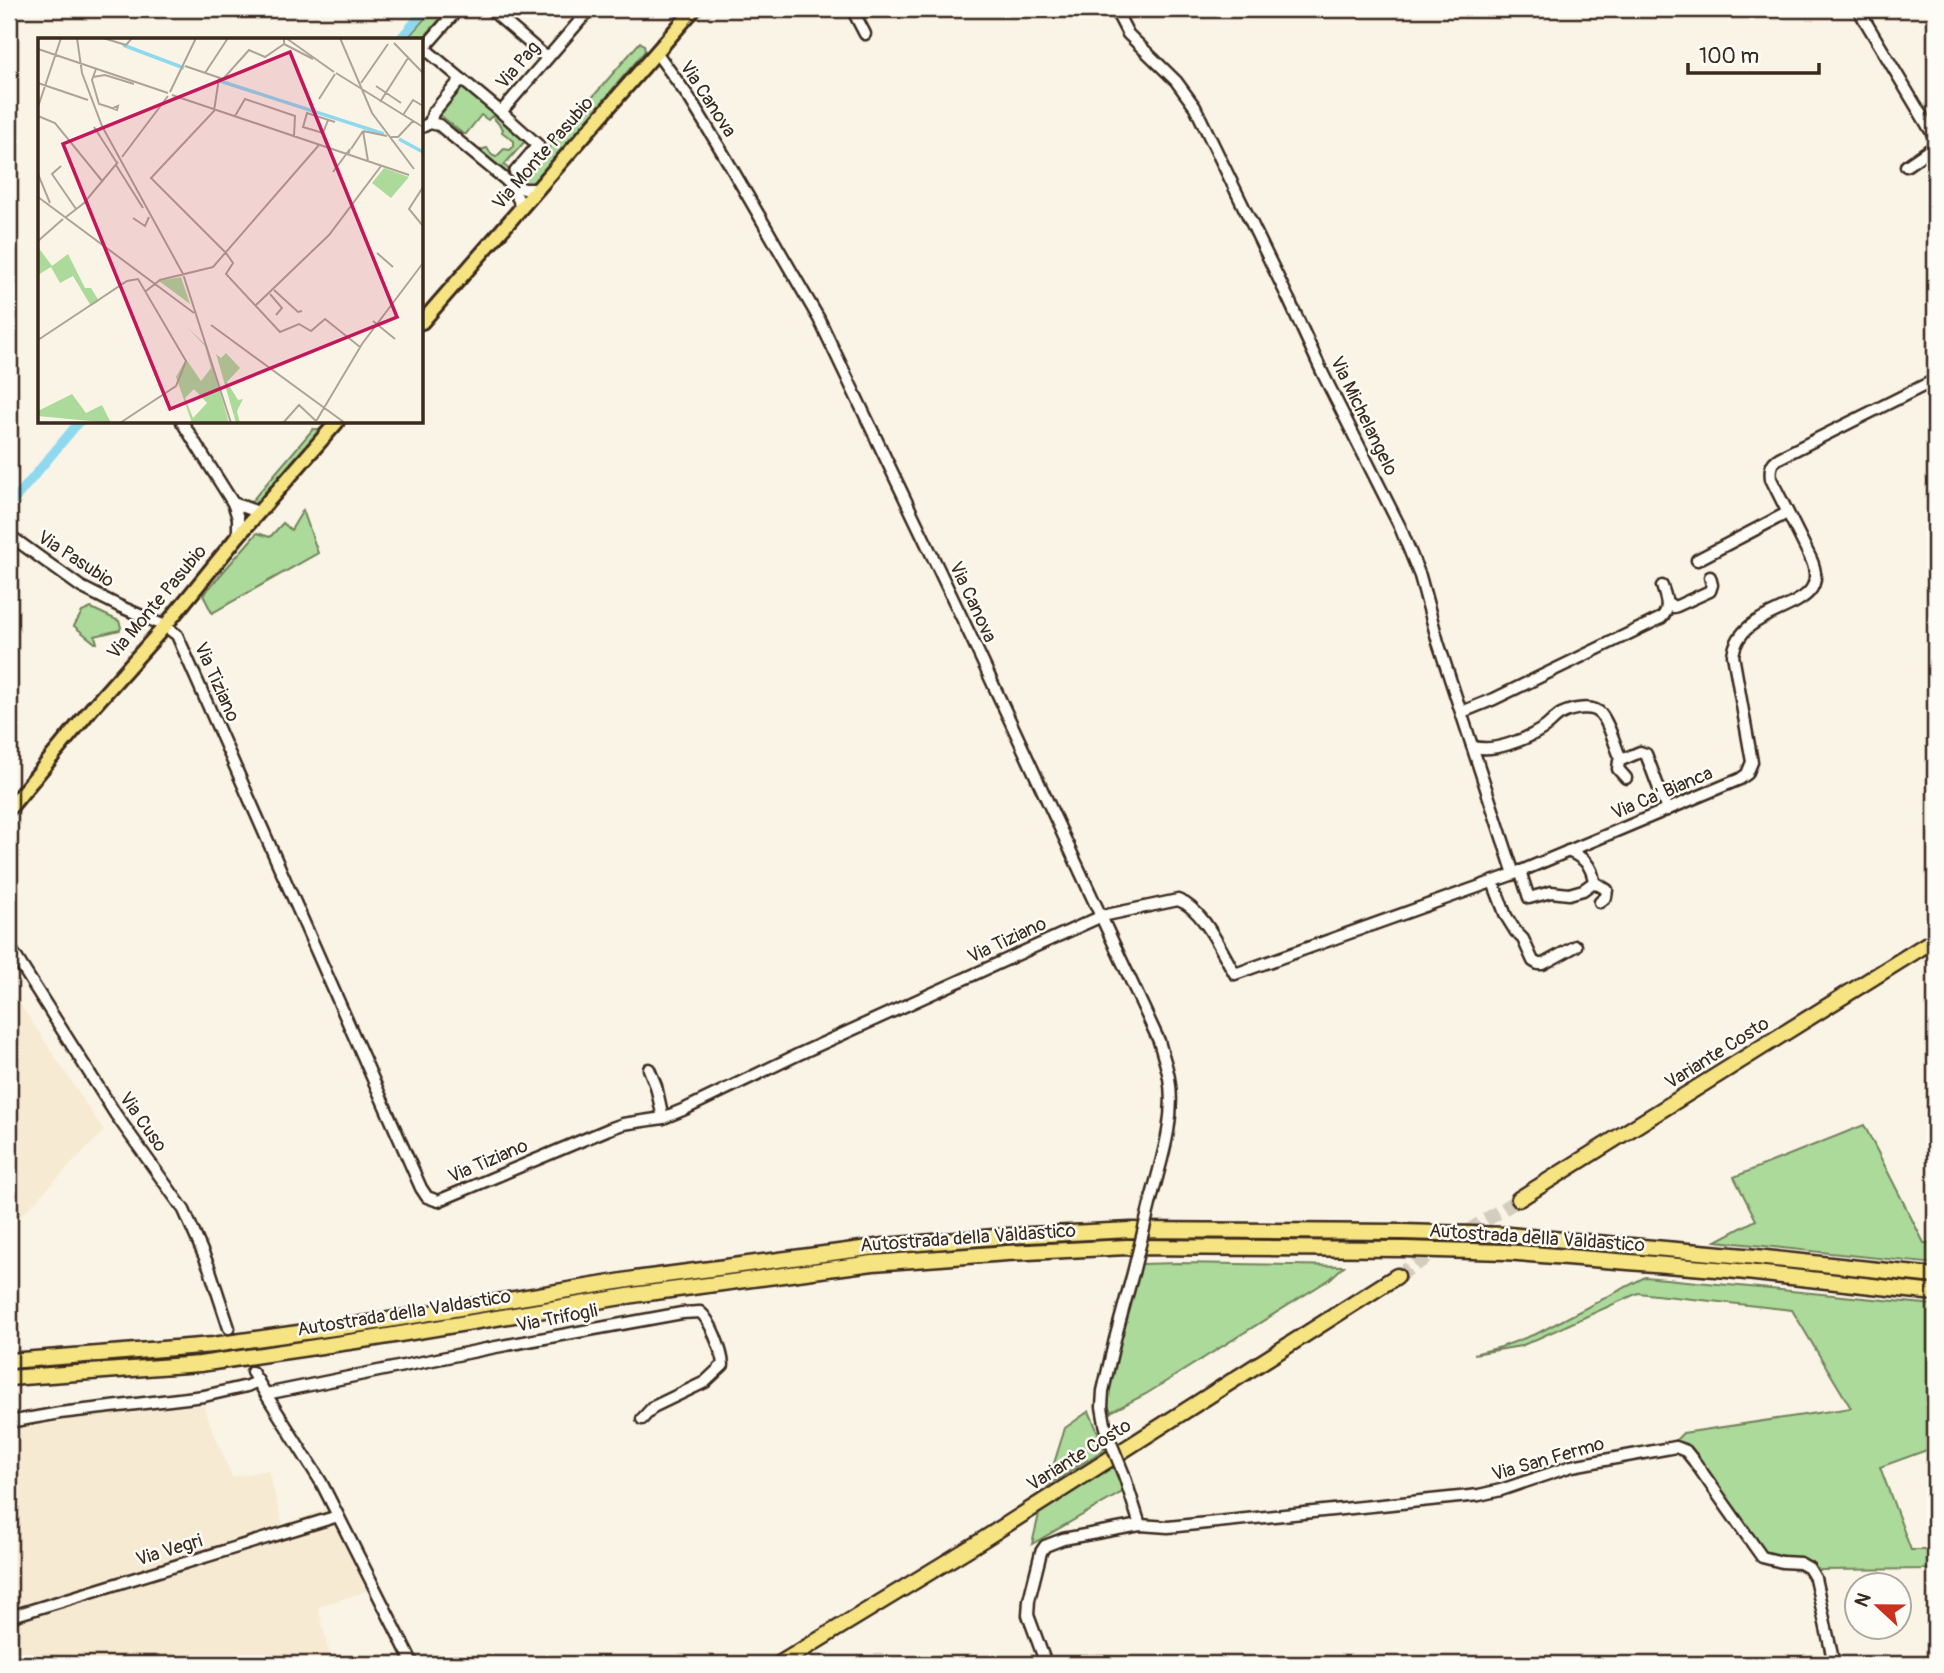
<svg xmlns="http://www.w3.org/2000/svg" width="1944" height="1673" font-family="Pangolin,sans-serif">
<style>
.built{fill:#f7ead2}
.green{fill:#abda9a;stroke:#73825c;stroke-width:2}
.lines{fill:none;stroke-linecap:round;stroke-linejoin:round}
.canal{stroke:#8ed9ef;stroke-width:9}
.minor-tunnel{stroke:#d4ccbe;stroke-width:10;stroke-dasharray:10 5;stroke-linecap:butt}
.highway-tunnel{stroke:#d4ccbe;stroke-width:14;stroke-dasharray:14 7;stroke-linecap:butt}
.minor-casing{stroke:#3b2a1e;stroke-width:15}
.major-casing{stroke:#3b2a1e;stroke-width:18}
.highway-casing{stroke:#3b2a1e;stroke-width:19}
.minor{stroke:#fdfcf7;stroke-width:10}
.major{stroke:#f6e381;stroke-width:12}
.highway{stroke:#f6e381;stroke-width:14}
.minor-bridge-casing{stroke:#3b2a1e;stroke-width:15;stroke-linecap:butt}
.minor-bridge{stroke:#fdfcf7;stroke-width:10}
.labels{text-anchor:middle;dominant-baseline:central;stroke-width:5;stroke-linejoin:round;paint-order:stroke}
.street-label{font-size:19px;fill:#3b2a1e;stroke:#fdfcf7}
.inset-river{fill:none;stroke:#8ed9ef;stroke-width:3.5}
.inset-road{fill:none;stroke:#aea396;stroke-width:2}
.view{fill:#c2185b;fill-opacity:0.15;stroke:#c2185b;stroke-width:3.5}
.inset-edge{fill:none;stroke:#3b2a1e;stroke-width:3.5}
</style>
<rect width="100%" height="100%" fill="#faf4e6"/>
<filter id="ink" filterUnits="userSpaceOnUse"><feTurbulence type="fractalNoise" baseFrequency=".0143" numOctaves="2"/><feDisplacementMap in="SourceGraphic" scale="14" xChannelSelector="R" yChannelSelector="G"/><feConvolveMatrix kernelMatrix="1 2 1 2 8 2 1 2 1" color-interpolation-filters="sRGB"/></filter>
<g filter="url(#ink)">
<g class="built">
<polygon points="9,987 104,1131 9,1228"/>
<polygon points="203,1405 232,1477 268,1470 283,1525 327,1508 367,1591 318,1607 332,1664 9,1664 9,1423"/>
</g>
<g class="green">
<polygon points="433,9 449,9 426,35 429,38 422,44 422,40 417,40 410,35"/>
<polygon points="640,42 644,45 645,51 610,92 610,96 612,97 537,184 528,186 519,183 480,150 487,148 492,155 496,157 504,149 510,150 514,146 514,141 502,132 503,129 492,116 488,120 481,115 466,134 463,134 440,115 464,86 526,140 504,165 521,180"/>
<polygon points="313,429 323,429 258,506 252,506 240,500 246,499 251,502"/>
<polygon points="303,510 318,553 212,613 203,595 257,533 270,537 283,523 291,530"/>
<polygon points="91,608 119,621 121,627 120,630 95,636 97,643 95,643 74,626 82,612"/>
<polygon points="1864,1125 1924,1243 1935,1243 1935,1264 1716,1241 1756,1220 1734,1177"/>
<polygon points="1178,1263 1344,1266 1330,1279 1146,1394 1111,1412 1107,1403 1108,1388 1141,1264"/>
<path d="M 1645,1277 L 1935,1305 L 1935,1447 L 1880,1467 L 1911,1550 L 1935,1550 L 1935,1569 L 1819,1570 C 1806,1555 1781,1559 1763,1552 L 1689,1451 L 1671,1445 L 1683,1433 L 1851,1408 L 1792,1310 L 1638,1293 L 1521,1346 L 1474,1354 L 1501,1347 L 1538,1333 Z"/>
<polygon points="1089,1411 1105,1449 1047,1486 1065,1428"/>
<polygon points="1112,1465 1124,1491 1032,1544 1040,1510"/>
</g>
<g class="lines">
<g class="canal">
<polyline points="399,40 426,9"/>
<polyline points="9,506 79,422"/>
</g>
<polyline class="minor-tunnel" points="229,1328 252,1372"/>
<polyline class="highway-tunnel" points="1397,1276 1519,1199"/>
<g class="minor-casing">
<g id="minor">
<polyline points="458,9 424,48 501,112 590,9"/>
<polyline points="490,9 547,58"/>
<polyline points="852,9 865,34"/>
<polyline points="1115,9 1128,34 1176,81 1195,107 1289,300 1323,374 1400,527 1420,576 1438,642 1514,874"/>
<polyline points="1858,9 1935,138"/>
<path d="M 656,52 L 690,99 L 724,155 L 819,319 L 972,639 L 1159,1041 C 1162,1053 1167,1066 1169,1078 C 1176,1117 1162,1158 1152,1196"/>
<polyline points="501,112 538,145 515,172"/>
<polyline points="430,123 433,113 461,79"/>
<polyline points="422,127 430,123 439,125 507,181 524,189 539,189"/>
<polyline points="1906,166 1935,146"/>
<polyline points="508,183 519,200 520,210"/>
<polyline points="182,422 233,503 258,512"/>
<polyline points="233,503 238,518 238,536"/>
<path d="M 9,535 L 81,587 L 119,606 L 165,626 L 177,635 L 421,1188 L 427,1197 L 438,1201 L 609,1129 L 623,1124 L 663,1118 L 685,1109 L 797,1055 L 1102,916 L 1178,900 C 1204,909 1221,951 1235,974 L 1514,874 L 1740,779 L 1747,774 L 1752,762 L 1733,655 C 1741,599 1836,616 1811,559 L 1771,479 C 1770,470 1770,463 1779,458 L 1935,380"/>
<polyline points="1697,560 1787,513"/>
<polyline points="1668,603 1674,607 1677,606 1710,591 1712,585 1710,577"/>
<path d="M 1462,712 L 1494,699 L 1661,618 C 1671,609 1666,598 1662,586"/>
<path d="M 1472,746 C 1491,754 1527,739 1544,728 C 1550,724 1554,718 1561,714 C 1571,709 1593,704 1601,714 C 1610,725 1615,746 1621,759"/>
<polyline points="1626,778 1618,769 1619,761 1640,752 1646,754 1667,810"/>
<path d="M 1568,851 C 1583,857 1592,865 1594,882"/>
<polyline points="1520,871 1529,898 1551,892 1569,894 1583,890 1594,882 1607,890 1606,897 1600,902"/>
<polyline points="1493,882 1506,916 1516,932 1523,939 1533,961 1538,964 1543,964 1576,946"/>
<polyline points="9,946 116,1115 184,1210 209,1267 229,1328"/>
<polyline points="649,1069 656,1086 663,1118"/>
<polyline points="252,1372 321,1482 413,1664"/>
<path d="M 266,1394 L 496,1347 L 682,1313 L 700,1312 C 711,1320 722,1352 723,1365 L 705,1382 L 653,1407 L 642,1419"/>
<polyline points="9,1422 60,1413 204,1396 247,1386 258,1381"/>
<polyline points="1109,1438 1105,1424 1102,1407 1103,1391 1115,1339 1133,1273"/>
<polyline points="1124,1475 1140,1525"/>
<polyline points="9,1617 338,1516"/>
<polyline points="1046,1664 1028,1615 1029,1600 1041,1552 1045,1546 1063,1539 1140,1525 1168,1527 1479,1495 1501,1490 1572,1466 1676,1447 1686,1451 1694,1461 1762,1557 1782,1562 1800,1563 1809,1568 1815,1578 1834,1664"/>
</g>
</g>
<g class="major-casing">
<g id="major">
<polyline points="422,322 694,9"/>
<polyline points="9,809 92,708 165,626 238,536 337,422"/>
</g>
</g>
<g class="highway-casing">
<g id="highway">
<polyline points="1519,1199 1935,939"/>
<polyline points="9,1361 213,1345 376,1322 635,1279 884,1246 1007,1236 1131,1230 1402,1232 1508,1235 1756,1257 1935,1276"/>
<polyline points="9,1378 200,1364 376,1338 640,1294 873,1263 1007,1253 1127,1247 1406,1249 1505,1252 1728,1270 1935,1293"/>
<polyline points="779,1664 976,1544 1397,1276"/>
</g>
</g>
<use href="#minor" class="minor"/>
<use href="#major" class="major"/>
<use href="#highway" class="highway"/>
<g class="minor-bridge-casing">
<g id="minor-bridge">
<polyline points="1133,1273 1152,1196"/>
<polyline points="1109,1438 1124,1475"/>
</g>
</g>
<use href="#minor-bridge" class="minor-bridge"/>
</g>
</g>
<g class="labels">
<g class="street-label">
<text transform="translate(518 65) rotate(-49)">Via Pag</text>
<text transform="translate(708 99) rotate(57)">Via Canova</text>
<text transform="translate(543 153) rotate(-49)">Via Monte Pasubio</text>
<text transform="translate(1364 416) rotate(64)">Via Michelangelo</text>
<text transform="translate(76 559) rotate(33)">Via Pasubio</text>
<text transform="translate(157 602) rotate(-50)">Via Monte Pasubio</text>
<text transform="translate(973 602) rotate(65)">Via Canova</text>
<text transform="translate(217 682) rotate(66)">Via Tiziano</text>
<text transform="translate(1662 793) rotate(-23)">Via Ca' Bianca</text>
<text transform="translate(1007 940) rotate(-25)">Via Tiziano</text>
<text transform="translate(1717 1053) rotate(-32)">Variante Costo</text>
<text transform="translate(143 1122) rotate(55)">Via Cuso</text>
<text transform="translate(488 1161) rotate(-23)">Via Tiziano</text>
<text transform="translate(968 1238) rotate(-4)">Autostrada della Valdastico</text>
<text transform="translate(1537 1238) rotate(4)">Autostrada della Valdastico</text>
<text transform="translate(404 1313) rotate(-9)">Autostrada della Valdastico</text>
<text transform="translate(557 1318) rotate(-11)">Via Trifogli</text>
<text transform="translate(1079 1455) rotate(-32)">Variante Costo</text>
<text transform="translate(1548 1459) rotate(-16)">Via San Fermo</text>
<text transform="translate(169 1550) rotate(-17)">Via Vegri</text>
</g>
</g>
<g transform="translate(38 38)">
<rect width="385" height="385" fill="#faf4e6"/>
<path d="M 346,130 L 371,139 L 353,160 L 334,145 ZM 0,209 L 14,228 L 30,216 L 47,250 L 53,250 L 61,263 L 53,268 L 35,238 L 22,245 L 13,229 L 0,237 ZM 143,239 L 152,266 L 121,243 ZM 149,289 L 169,308 L 191,385 L 154,385 L 138,339 L 148,321 L 163,343 L 173,330 L 167,308 ZM 156,351 L 169,365 L 155,380 L 147,360 ZM 188,315 L 202,330 L 189,344 L 200,362 L 205,361 L 199,373 L 202,385 L 198,385 L 178,316 L 183,320 ZM 34,356 L 48,375 L 64,367 L 73,385 L 0,378 L 0,373 Z" fill="#abda9a" fill-rule="evenodd"/>
<path class="inset-river" d="M 85,7 L 146,30M 182,43 L 346,96M 361,101 L 385,114"/>
<path class="inset-road" d="M 39,0 L 44,35 L 64,88 L 145,236 L 193,385M 65,0 L 88,7 L 94,0M 248,0 L 296,34M 302,0 L 334,75 L 376,131M 356,5 L 385,35M 246,6 L 275,21M 0,11 L 130,55M 147,28 L 185,41 L 211,12 L 227,19 L 246,6 L 246,0M 58,31 L 54,42 L 61,66 L 68,68 L 79,72 L 80,68 L 75,70M 167,35 L 190,0M 298,35 L 385,89M 55,39 L 67,37 L 96,46M 181,40 L 176,73 L 113,140 L 188,215 L 195,225 L 188,236 L 242,294 L 261,286 L 273,293 L 287,281 L 322,309M 0,45 L 50,62M 323,45 L 350,6M 338,48 L 363,65M 132,54 L 158,0M 134,57 L 371,137M 281,61 L 297,36M 342,64 L 370,20M 0,69 L 23,0M 365,77 L 375,62 L 385,68M 0,78 L 17,85 L 65,144M 197,78 L 207,61 L 257,78 L 256,98M 290,82 L 285,95 L 265,89 L 269,75 L 297,84M 56,89 L 79,125M 325,93 L 330,123M 325,93 L 349,98M 353,99 L 360,99 L 375,83M 313,111 L 325,93M 84,119 L 130,58M 78,127 L 105,170M 23,128 L 14,136 L 38,171M 295,134 L 312,111 L 310,117M 0,136 L 12,165M 385,149 L 371,171 L 385,188M 0,159 L 156,275M 28,179 L 46,165 L 80,124M 95,180 L 107,188 L 111,179M 0,203 L 25,181M 339,215 L 355,229M 236,252 L 260,274 L 264,273M 108,253 L 122,242 L 175,229 L 281,107M 232,256 L 244,270 L 238,277M 217,268 L 291,197 L 343,128M 335,283 L 357,301M 173,287 L 307,385M 0,302 L 89,243 L 100,241 L 148,323 L 138,348 L 82,385M 245,385 L 261,367 L 278,383M 277,385 L 324,306 L 385,225"/>
<path class="view" d="M 252,14 L 359,279 L 132,371 L 25,106 Z"/>
<rect width="385" height="385" class="inset-edge"/>
</g>
<rect width="1944" height="1673" fill="none" stroke="#fdfcf7" stroke-width="35"/>
<rect x="18" y="18" width="1909" height="1638" fill="none" stroke="#3b2a1e" stroke-width="2.5" filter="url(#ink)"/>
<g transform="translate(1878 1606) rotate(292)"><circle r="33" fill="#fdfcf7" stroke="#afa8a0" stroke-width="2"/>
<path d="M0-5L12 26L0 18L-12 26Z" fill="#c8321e"/>
<text y="-10" font-size="19" font-weight="bold" text-anchor="middle" fill="#3b2a1e">N</text>
</g>
<path d="M1688 63v10h131v-10" fill="none" stroke="#3b2a1e" stroke-width="3.5"/>
<text x="1699" y="63" font-size="21" fill="#3b2a1e" stroke="#fdfcf7" stroke-width="5" paint-order="stroke">100 m</text>
</svg>
